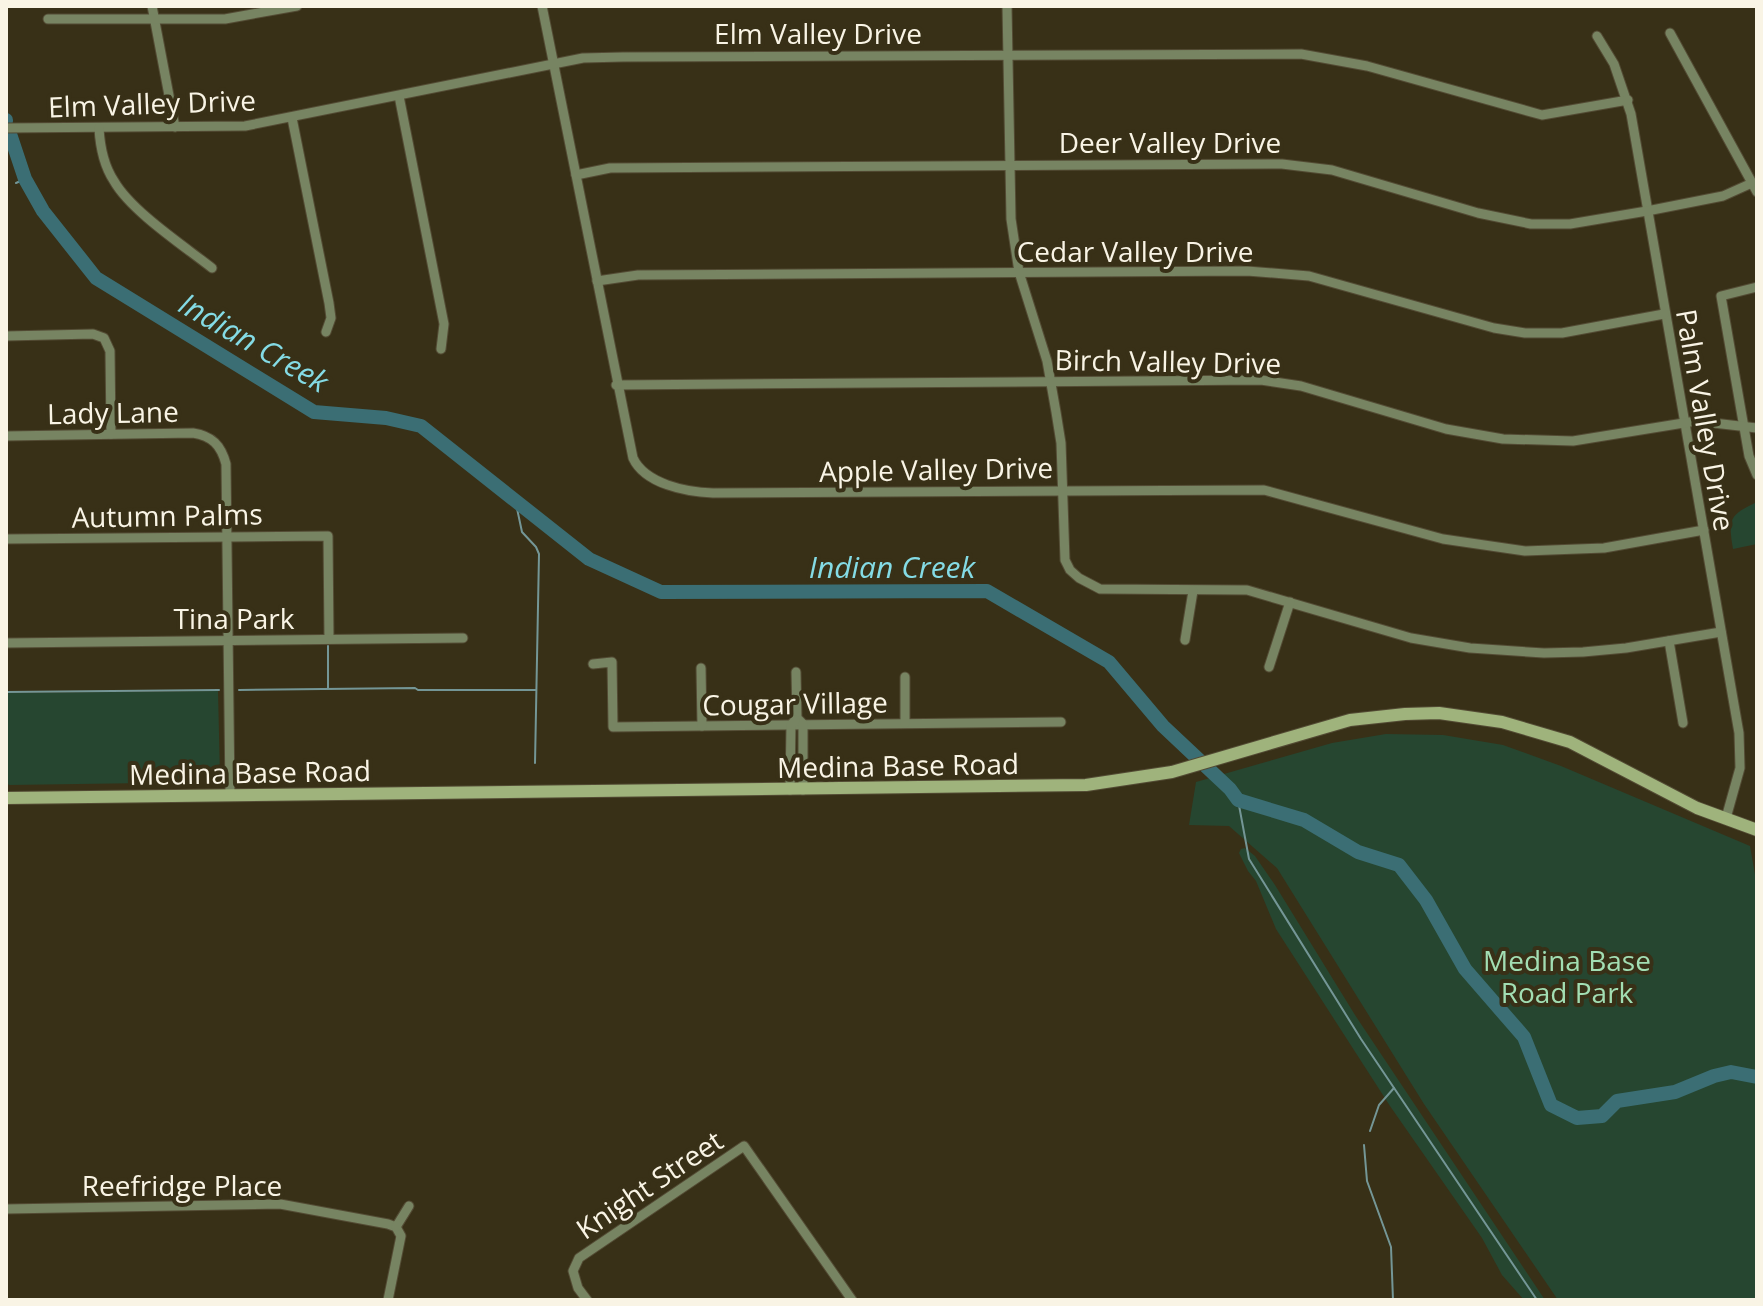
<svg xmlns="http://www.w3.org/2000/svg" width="1763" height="1306" font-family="'Open Sans',sans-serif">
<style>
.green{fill:#264630}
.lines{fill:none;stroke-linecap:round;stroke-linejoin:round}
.stream{stroke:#749696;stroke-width:2}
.river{stroke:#3b6e74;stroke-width:14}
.street-casing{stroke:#534b34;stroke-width:11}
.secondary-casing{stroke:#534b34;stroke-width:14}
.street{stroke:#778462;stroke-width:9}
.secondary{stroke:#9fb37c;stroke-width:12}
.labels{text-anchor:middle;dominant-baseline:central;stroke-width:8;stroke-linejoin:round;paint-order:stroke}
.street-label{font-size:28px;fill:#f9f4e5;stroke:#383017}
.park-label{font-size:28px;fill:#a2deb3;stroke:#383017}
.water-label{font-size:30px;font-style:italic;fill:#84dbe5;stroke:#383017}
</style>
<rect width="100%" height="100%" fill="#383017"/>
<g class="green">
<path d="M 1757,502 L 1757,544 L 1733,549 C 1728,519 1729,515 1757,502 Z"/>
<polygon points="218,691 220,777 217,782 9,785 6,782 6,693"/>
<polygon points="1386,734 1443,735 1503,745 1561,766 1750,846 1757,886 1757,1300 1558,1300 1424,1104 1277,868 1229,826 1189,825 1196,782 1332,743"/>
<polygon points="1245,848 1255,856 1275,885 1355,1015 1545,1300 1524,1300 1502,1275 1482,1238 1390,1106 1276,929 1256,881 1248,871 1239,853 1241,849"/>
</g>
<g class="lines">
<g class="stream">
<polyline points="16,183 25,179"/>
<polyline points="515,499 522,532 536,547 539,554 535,763"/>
<polyline points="328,646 328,688"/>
<polyline points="239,690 415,688 418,690 536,690"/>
<polyline points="6,692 219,690"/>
<polyline points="1238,800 1249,859 1361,1039 1537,1300"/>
<polyline points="1370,1131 1379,1105 1394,1088"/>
<polyline points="1364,1145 1367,1181 1391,1247 1393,1300"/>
</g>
<g class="river">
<polyline points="6,120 6,121"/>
<polyline points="10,134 25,179 43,211 96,278 314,412 386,418 421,426 589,559 661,592 987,591 1109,662 1163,726 1230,789 1238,800 1304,820 1358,852 1399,865 1426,900 1465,969 1524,1037 1551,1105 1577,1118 1602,1116 1617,1101 1675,1092 1714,1076 1731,1072 1757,1077"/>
</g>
<g class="street-casing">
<g id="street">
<polyline points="152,6 175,127"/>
<path d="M 542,6 L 633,458 C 645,484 686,492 713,493 L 1264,490 L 1443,539 L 1525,551 L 1604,548 L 1704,530"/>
<polyline points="1007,6 1011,219 1019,272 1047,361 1056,412 1061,443 1065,560 1070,570 1079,578 1100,589 1247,590 1411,638 1470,648 1544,653 1583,652 1626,648 1721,632"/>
<polyline points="48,19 225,19 297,6"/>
<polyline points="1670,33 1757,192"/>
<polyline points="1597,36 1614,64 1631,114 1739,733 1740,768 1726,818"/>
<polyline points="399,96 444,324 441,349"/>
<polyline points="292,118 329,303 331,318 326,332"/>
<polyline points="6,128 245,126 583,58 623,57 1301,54 1367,66 1542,115 1628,100"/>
<path d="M 99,128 C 100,146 104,166 114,181 C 131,211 184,246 212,268"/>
<polyline points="576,175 610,168 1282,164 1332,170 1478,213 1531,224 1570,224 1647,211 1723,196 1752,183"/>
<polyline points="597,281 638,275 1247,271 1309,276 1494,328 1525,333 1562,333 1664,314"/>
<polyline points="1757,287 1721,296 1749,456 1757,475"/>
<polyline points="6,336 93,334 104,338 110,351 111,434"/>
<polyline points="616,385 1261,380 1301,386 1446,429 1503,439 1573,441 1696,421 1757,428"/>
<path d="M 6,436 L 193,433 C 212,436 221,445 226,464 L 230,796"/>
<polyline points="6,539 328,536 329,639"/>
<polyline points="1185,640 1193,591"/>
<polyline points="1669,641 1683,723"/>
<polyline points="6,643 463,638"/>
<polyline points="593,664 612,662 613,727 1061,722"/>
<polyline points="1269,667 1290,602"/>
<polyline points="701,668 702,726"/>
<polyline points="796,672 797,718 803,724 803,790"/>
<polyline points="905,677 905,723"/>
<polyline points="790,790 791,725 795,720"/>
<polyline points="6,1209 280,1204 388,1224 396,1227 401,1236 388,1300"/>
<polyline points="396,1227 409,1206"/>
<polyline points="587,1300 578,1288 573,1271 579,1258 744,1146 852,1300"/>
</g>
</g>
<g class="secondary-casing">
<polyline id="secondary" points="6,798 1086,785 1172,772 1350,720 1405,714 1439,713 1502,722 1570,742 1697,808 1757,830"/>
</g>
<use href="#street" class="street"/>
<use href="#secondary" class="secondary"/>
</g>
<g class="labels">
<g class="street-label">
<text x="818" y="33">Elm Valley Drive</text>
<text transform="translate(152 103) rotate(-2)">Elm Valley Drive</text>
<text x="1170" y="142">Deer Valley Drive</text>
<text x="1135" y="251">Cedar Valley Drive</text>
<text transform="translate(1168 361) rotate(1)">Birch Valley Drive</text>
<text transform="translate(113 412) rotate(-1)">Lady Lane</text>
<text transform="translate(1706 420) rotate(80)">Palm Valley Drive</text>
<text transform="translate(936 469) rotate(-1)">Apple Valley Drive</text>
<text transform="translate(167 515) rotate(-1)">Autumn Palms</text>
<text x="234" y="618">Tina Park</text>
<text transform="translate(795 703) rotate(-1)">Cougar Village</text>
<text transform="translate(898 765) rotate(-1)">Medina Base Road</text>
<text transform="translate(250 772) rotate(-1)">Medina Base Road</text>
<text transform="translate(649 1184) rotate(-34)">Knight Street</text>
<text x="182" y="1185">Reefridge Place</text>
</g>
<g class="park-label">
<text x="1567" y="960">Medina Base<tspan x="1567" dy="32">Road Park</tspan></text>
</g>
<g class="water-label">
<text transform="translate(254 342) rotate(30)">Indian Creek</text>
<text x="892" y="566">Indian Creek</text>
</g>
</g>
<rect width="1763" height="1306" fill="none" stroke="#f9f4e5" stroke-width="16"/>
</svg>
